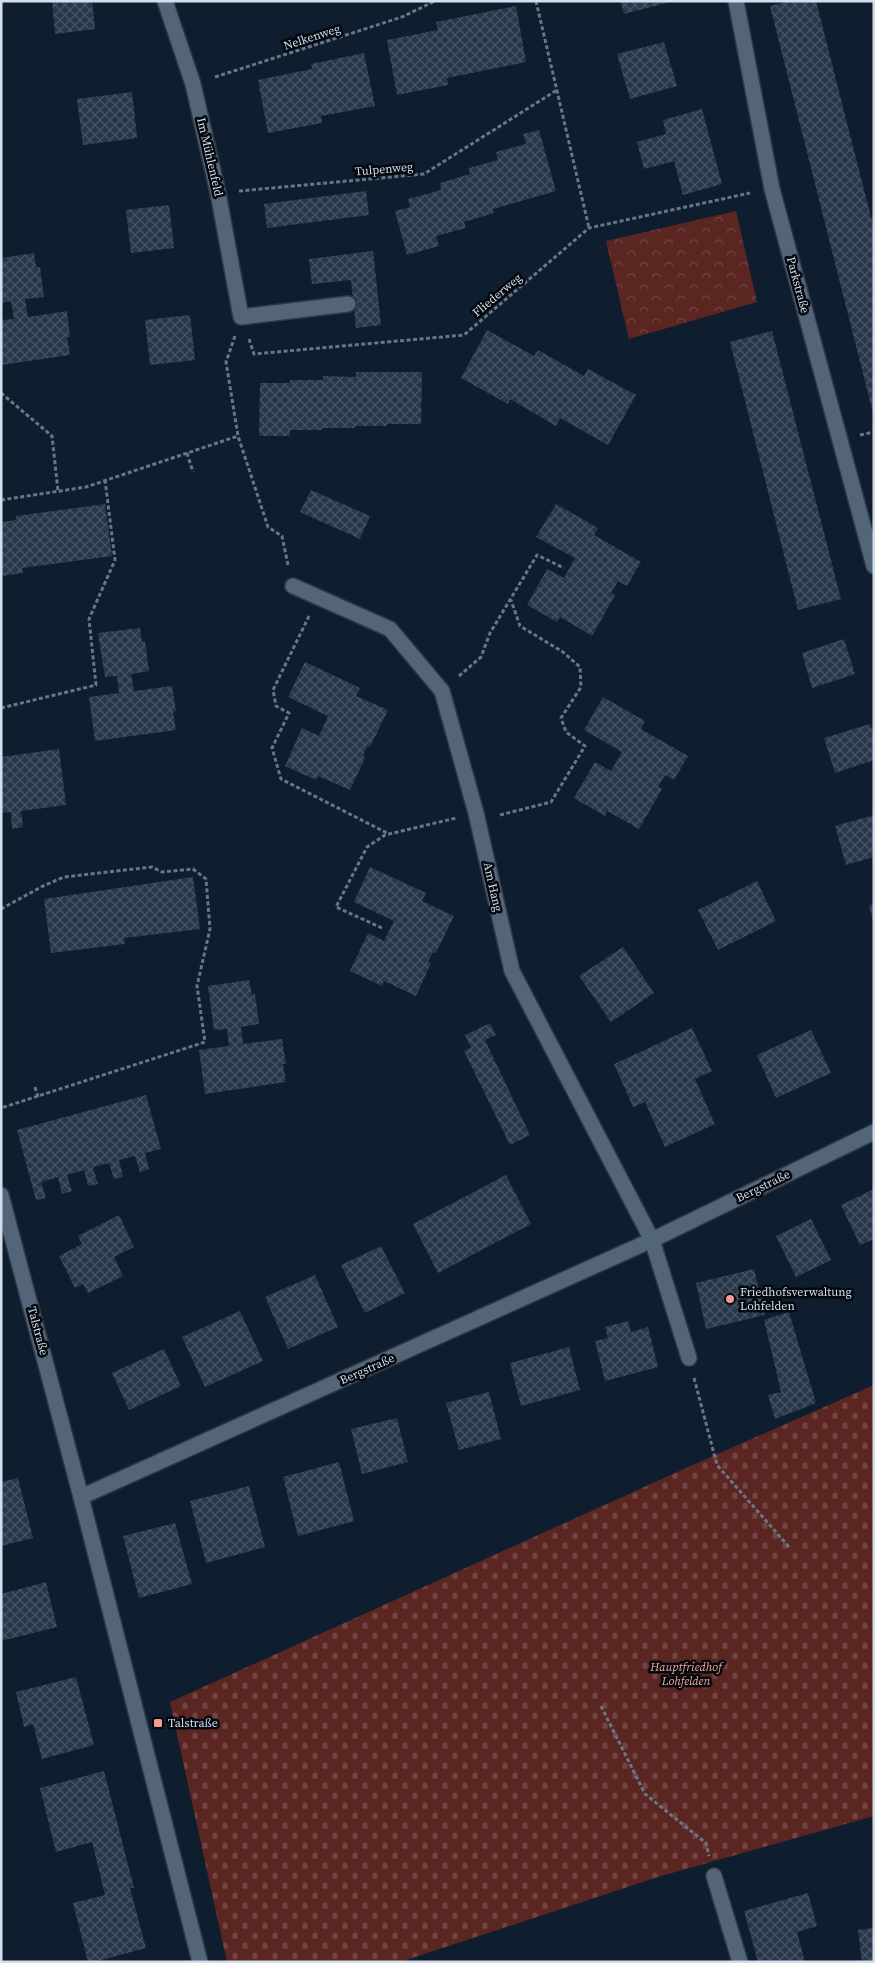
<svg xmlns="http://www.w3.org/2000/svg" width="875" height="1963" font-family="'Source Serif 4',serif">
<style>
.cemetery{fill:url(#cemetery-stones)}
.park{fill:url(#park-crowns)}
.building{fill:url(#building-cross-hatch)}
.lines{fill:none;stroke-linecap:round;stroke-linejoin:round}
.minor-casing{stroke:#2f3745;stroke-width:18}
.path{stroke:#697685;stroke-width:3;stroke-dasharray:4 2.5;stroke-linecap:butt}
.minor{stroke:#536579;stroke-width:15}
.poi-dot{fill:#f59c92;stroke:#03080f;stroke-width:2}
.labels{text-anchor:middle;dominant-baseline:central;stroke-width:5;stroke-linejoin:round;paint-order:stroke}
.street-label{font-size:12px;fill:#d5dfeb;stroke:#03080f}
.poi-label{font-size:12px;fill:#d5dfeb;stroke:#03080f;text-anchor:start}
.park-label{font-size:12px;font-style:italic;fill:#fea49a;stroke:#03080f}
</style>
<defs>
<pattern id="cemetery-stones" width="16" height="16" patternUnits="userSpaceOnUse" patternTransform="scale(1.25)"><rect width="16" height="16" fill="#5b2622"/><path d="M2 7V4a2 2 0 0 1 4 0v3zM10 15v-3a2 2 0 0 1 4 0v3z" fill="#724542"/></pattern>
<pattern id="park-crowns" width="20" height="18" patternUnits="userSpaceOnUse" patternTransform="scale(1.25)"><rect width="20" height="18" fill="#5b2622"/><path d="M2 6a3 3 0 1 1 6 0M12 15a3 3 0 1 1 6 0" fill="none" stroke="#724542"/></pattern>
<pattern id="building-cross-hatch" width="8" height="8" patternUnits="userSpaceOnUse" patternTransform="scale(1.25)"><rect width="8" height="8" fill="#28384a"/><path d="M0 0l8 8M0 8l8-8" fill="none" stroke="#465464"/></pattern>
</defs>
<rect width="100%" height="100%" fill="#0f1e2f"/>
<polygon class="cemetery" points="874,1385 874,1816 661,1876 400,1962 227,1962 170,1702 695,1464"/>
<polygon class="park" points="736,211 757,302 629,339 606,241"/>
<g class="building">
<polygon points="52,1 92,1 95,29 55,34"/>
<polygon points="620,1 670,1 670,2 624,14"/>
<polygon points="790,1 816,1 874,229 874,417 770,6"/>
<polygon points="516,6 526,62 447,78 448,85 397,95 387,40 438,30 436,22"/>
<polygon points="664,42 677,86 630,99 617,54"/>
<polygon points="364,53 375,106 321,116 322,123 268,133 258,80 312,69 311,64"/>
<polygon points="132,92 137,138 83,145 77,99"/>
<polygon points="702,109 722,184 683,195 674,161 644,169 637,142 666,134 663,120"/>
<polygon points="539,130 556,191 493,209 494,213 464,222 466,228 436,236 439,246 407,255 395,211 410,207 408,199 441,190 440,183 470,174 469,168 498,160 496,152 526,144 523,134"/>
<polygon points="366,191 369,215 267,228 264,204"/>
<polygon points="169,205 174,248 131,253 126,210"/>
<polygon points="373,251 381,325 356,328 351,280 312,284 309,259"/>
<polygon points="34,253 36,267 40,267 44,297 25,299 28,317 67,311 70,337 67,337 70,355 1,365 1,320 14,319 11,301 1,303 1,258"/>
<polygon points="190,315 195,360 150,365 145,320"/>
<polygon points="487,330 534,356 538,350 584,376 588,369 636,395 608,445 560,418 556,426 510,399 508,404 461,378"/>
<polygon points="772,331 841,599 798,610 730,342"/>
<polygon points="356,372 422,372 421,424 387,424 387,426 355,426 355,428 322,428 322,430 290,430 290,436 259,436 260,383 290,383 290,380 323,380 323,376 356,377"/>
<polygon points="311,490 370,516 360,539 300,512"/>
<polygon points="105,504 112,556 22,568 23,573 1,576 1,522 16,520 16,516"/>
<polygon points="556,504 598,528 594,535 641,562 627,586 618,581 611,593 615,595 592,636 560,617 557,622 527,605 547,569 564,578 575,558 536,537"/>
<polygon points="140,628 142,642 145,641 149,671 131,674 134,691 172,686 176,711 173,712 176,730 95,741 89,697 119,693 117,676 105,677 98,633"/>
<polygon points="844,639 855,674 812,688 802,653"/>
<polygon points="305,662 360,688 356,696 388,710 370,747 367,746 363,756 365,758 350,790 318,776 316,780 285,766 302,728 319,736 328,716 288,697"/>
<polygon points="603,697 645,721 641,729 688,756 674,780 665,775 658,787 662,789 639,829 607,811 605,816 574,798 595,762 611,771 622,752 584,730"/>
<polygon points="870,724 874,735 874,760 835,773 824,738"/>
<polygon points="59,749 66,805 21,811 23,827 12,829 11,812 1,813 1,757"/>
<polygon points="874,815 874,857 846,865 835,826"/>
<polygon points="370,867 426,893 422,901 454,916 436,953 433,952 428,962 431,963 416,996 384,981 382,986 350,971 368,933 384,941 394,921 354,902"/>
<polygon points="193,877 200,929 124,938 125,944 51,953 44,899"/>
<polygon points="757,881 776,921 718,950 698,910"/>
<polygon points="874,904 874,921 873,921 869,905"/>
<polygon points="623,947 654,993 611,1022 579,976"/>
<polygon points="249,980 252,995 255,994 259,1024 241,1027 243,1044 282,1039 286,1064 283,1064 286,1082 205,1094 199,1050 229,1046 227,1029 214,1030 208,986"/>
<polygon points="490,1023 496,1035 485,1040 530,1135 510,1145 464,1051 471,1048 465,1035"/>
<polygon points="692,1028 712,1071 695,1079 715,1124 665,1147 645,1102 633,1107 614,1064"/>
<polygon points="811,1030 831,1073 776,1098 757,1055"/>
<polygon points="146,1095 161,1149 145,1153 149,1169 140,1172 135,1156 119,1160 123,1177 114,1179 109,1163 93,1167 98,1184 88,1186 84,1170 67,1175 72,1191 62,1194 58,1177 41,1182 46,1198 36,1200 17,1130"/>
<polygon points="506,1175 531,1224 438,1273 413,1224"/>
<polygon points="874,1189 874,1239 860,1245 841,1205"/>
<polygon points="119,1215 134,1247 114,1257 123,1276 88,1293 83,1284 75,1288 59,1256 82,1244 78,1236"/>
<polygon points="811,1219 831,1260 796,1277 776,1236"/>
<polygon points="381,1246 405,1293 365,1313 341,1265"/>
<polygon points="754,1269 765,1315 706,1329 696,1283"/>
<polygon points="315,1275 338,1327 288,1349 265,1297"/>
<polygon points="240,1311 263,1361 205,1387 182,1337"/>
<polygon points="789,1312 816,1403 775,1419 768,1395 781,1392 764,1320"/>
<polygon points="628,1321 631,1332 648,1327 658,1367 605,1381 595,1341 608,1338 605,1327"/>
<polygon points="569,1347 580,1390 521,1406 510,1363"/>
<polygon points="164,1349 181,1386 129,1410 112,1373"/>
<polygon points="489,1392 501,1439 459,1450 446,1403"/>
<polygon points="397,1418 408,1462 362,1474 351,1429"/>
<polygon points="339,1462 354,1521 298,1536 283,1477"/>
<polygon points="18,1478 33,1538 1,1546 1,1482"/>
<polygon points="249,1486 265,1547 206,1563 190,1501"/>
<polygon points="175,1523 192,1584 139,1598 123,1536"/>
<polygon points="46,1582 57,1627 1,1641 1,1594"/>
<polygon points="76,1677 94,1745 42,1759 33,1724 24,1727 16,1692"/>
<polygon points="104,1771 134,1888 130,1888 146,1948 94,1962 88,1962 73,1903 105,1895 92,1842 56,1852 40,1788"/>
<polygon points="808,1893 817,1926 797,1932 805,1962 758,1962 744,1911"/>
<polygon points="874,1928 874,1962 862,1962 858,1930"/>
</g>
<g class="lines">
<g class="minor-casing">
<g id="minor">
<polyline points="165,1 193,84 218,193 241,317 348,304"/>
<polyline points="736,1 772,189 874,566"/>
<polyline points="293,586 390,629 442,691 476,813 512,971 652,1240 689,1358"/>
<polyline points="1,1195 81,1497 200,1962"/>
<polyline points="81,1497 652,1240 874,1132"/>
<polyline points="714,1876 740,1962"/>
</g>
</g>
<g class="path">
<polyline points="536,1 589,228"/>
<polyline points="215,77 402,17 435,1"/>
<polyline points="239,191 424,174 557,90"/>
<polyline points="235,336 226,362 238,436 268,527 282,536 288,565"/>
<polyline points="249,339 254,354 464,335 589,228 750,193"/>
<polyline points="1,393 52,436 58,491"/>
<polyline points="860,435 874,432"/>
<polyline points="187,453 193,472"/>
<polyline points="1,500 86,487 238,436"/>
<polyline points="309,616 273,690 276,706 289,713 272,748 281,779 389,834"/>
<polyline points="459,676 481,657 490,633 537,555 564,568"/>
<polyline points="1,708 96,685 89,619 115,560 105,480"/>
<polyline points="500,815 551,802 585,746 566,732 561,718 581,687 580,667 563,652 520,626 511,600"/>
<polyline points="1,909 43,886 64,877 152,867 162,872 193,869 206,879 210,929 197,986 205,1042 1,1108"/>
<polyline points="382,928 336,907 367,847 385,835 456,818"/>
<polyline points="35,1087 38,1097"/>
<polyline points="694,1378 717,1465 789,1547"/>
<polyline points="601,1706 645,1794 706,1843 709,1856"/>
</g>
<use href="#minor" class="minor"/>
</g>
<g class="poi-dot">
<circle cx="730" cy="1299" r="5"/>
<rect x="153" y="1718" width="10" height="10" rx="2.5"/>
</g>
<g class="labels">
<g class="street-label">
<text transform="translate(312 37) rotate(-18)">Nelkenweg</text>
<text transform="translate(210 157) rotate(77)">Im Mühlenfeld</text>
<text transform="translate(384 169) rotate(-5)">Tulpenweg</text>
<text transform="translate(798 285) rotate(75)">Parkstraße</text>
<text transform="translate(497 295) rotate(-40)">Fliederweg</text>
<text transform="translate(493 887) rotate(77)">Am Hang</text>
<text transform="translate(763 1186) rotate(-26)">Bergstraße</text>
<text transform="translate(38 1331) rotate(75)">Talstraße</text>
<text transform="translate(367 1369) rotate(-24)">Bergstraße</text>
</g>
<g class="poi-label">
<text x="740" y="1292">Friedhofsverwaltung<tspan x="740" dy="14">Lohfelden</tspan></text>
<text x="168" y="1723">Talstraße</text>
</g>
<g class="park-label">
<text x="686" y="1667">Hauptfriedhof<tspan x="686" dy="14">Lohfelden</tspan></text>
</g>
</g>
<rect width="875" height="1963" fill="none" stroke="#d5dfeb" stroke-width="5"/>
</svg>
